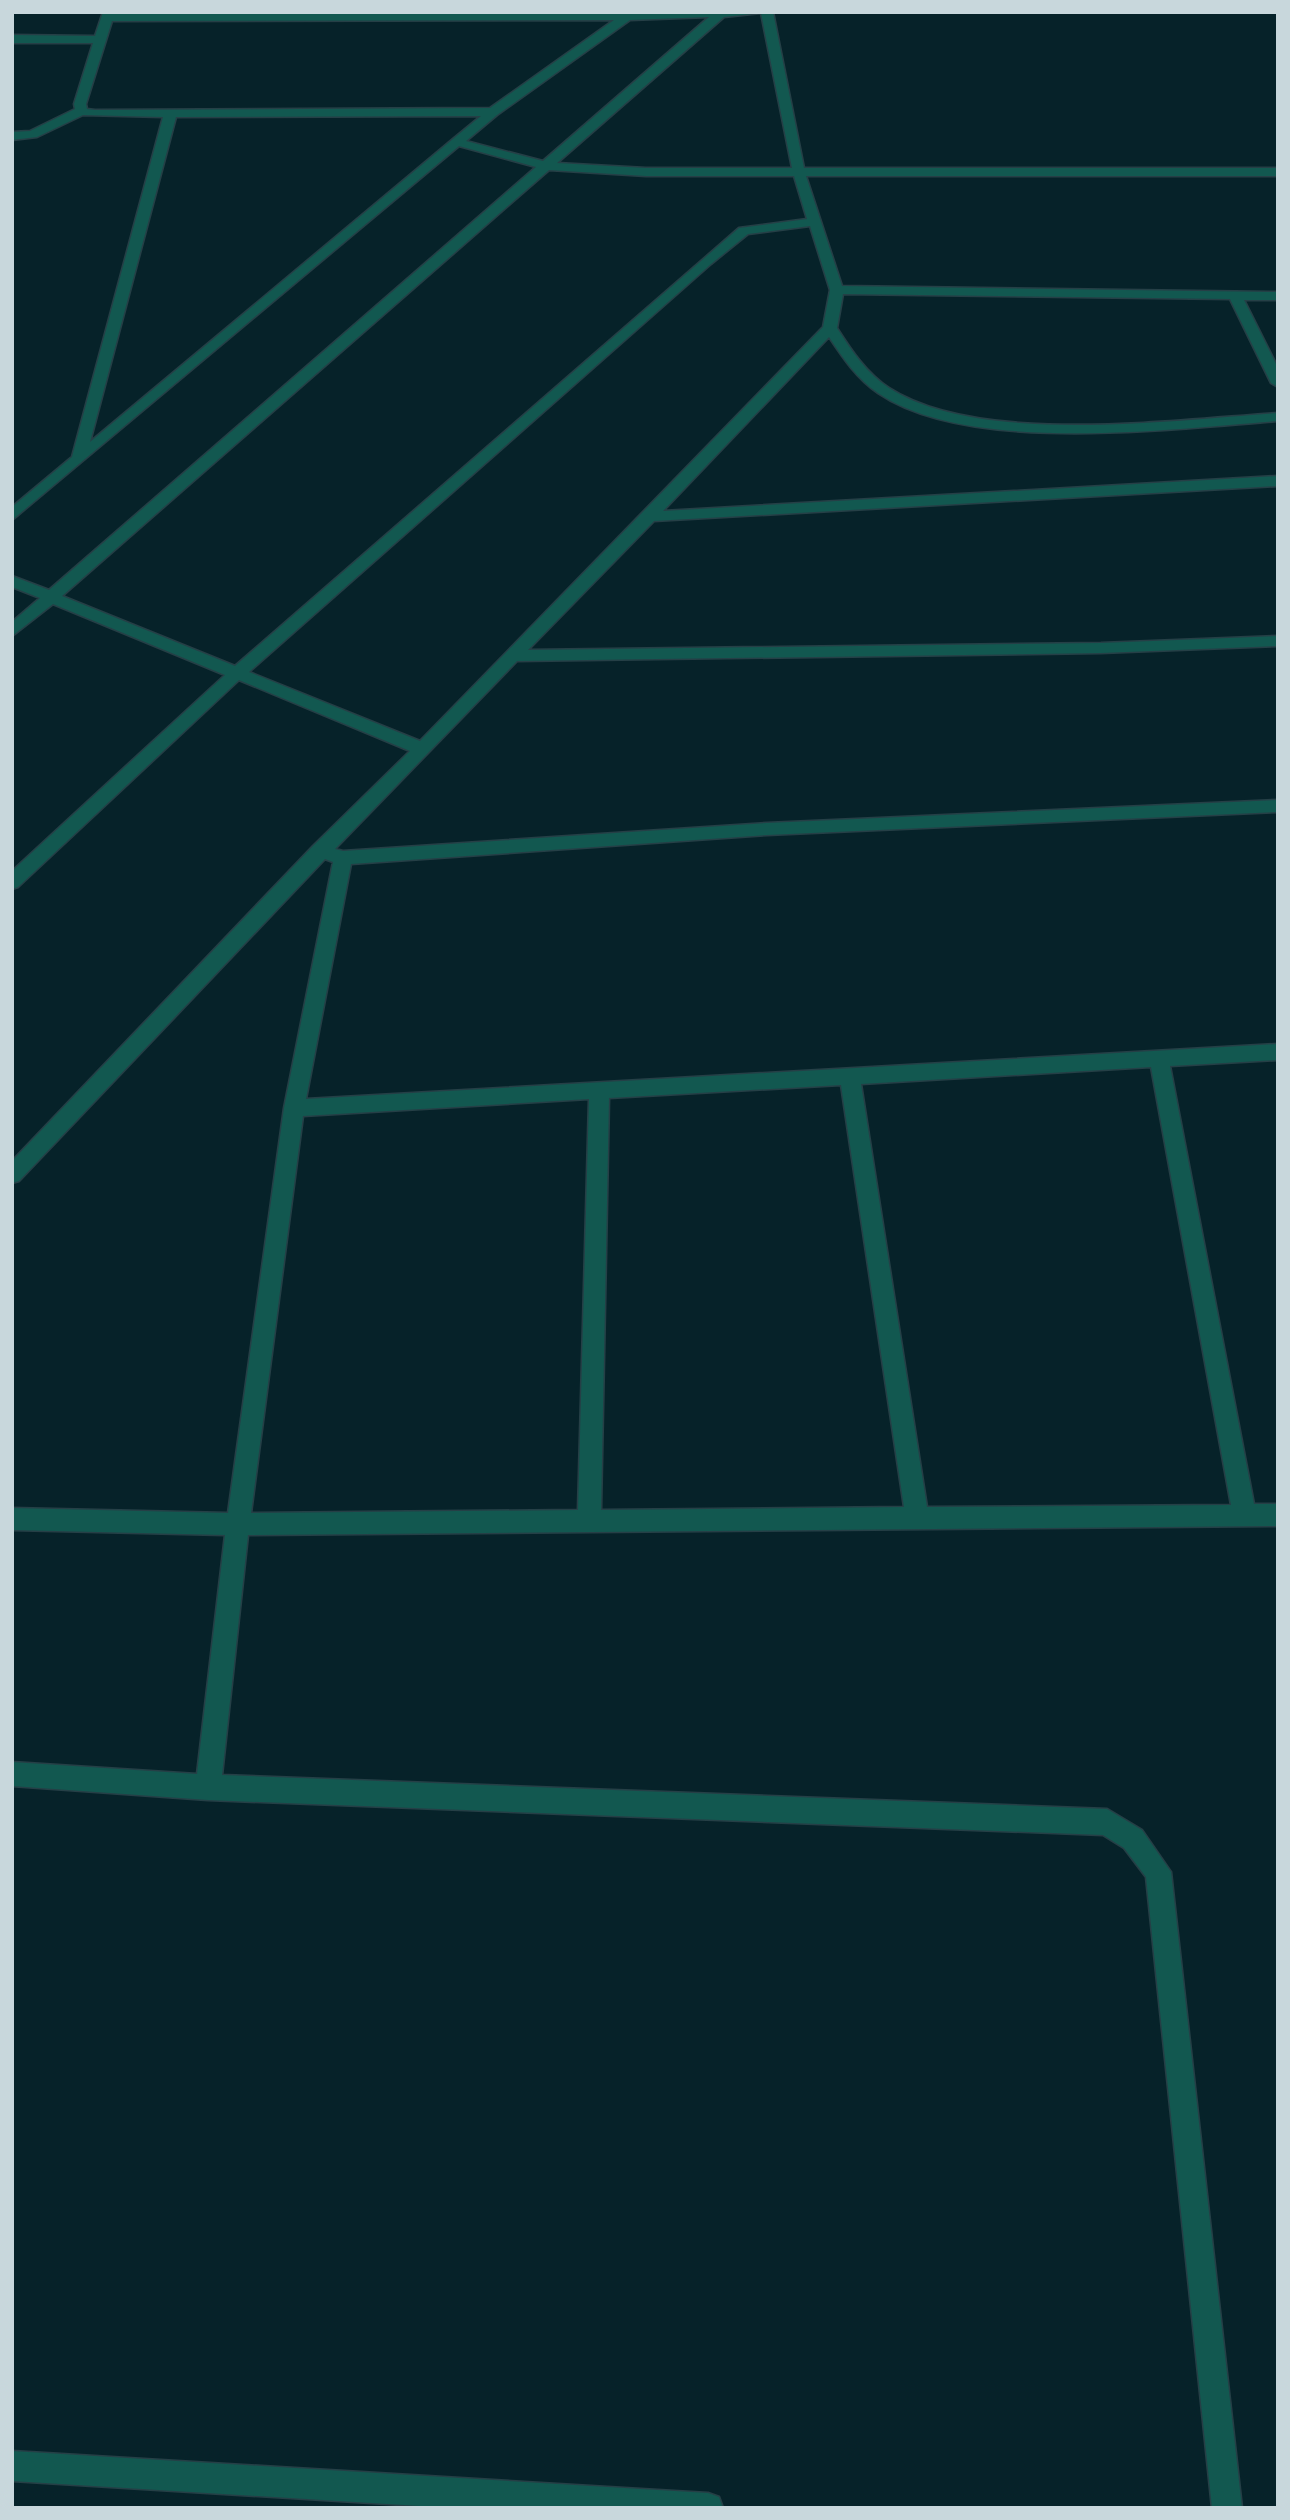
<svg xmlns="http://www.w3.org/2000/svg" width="1290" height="2520" font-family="Lato,sans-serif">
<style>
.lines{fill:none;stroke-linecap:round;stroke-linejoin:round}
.minor-casing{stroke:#253f46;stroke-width:3}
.minor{fill:#125850;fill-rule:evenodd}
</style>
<rect width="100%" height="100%" fill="#062229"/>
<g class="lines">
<g class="minor-casing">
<g id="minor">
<path d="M 103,12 L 773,12 L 804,168 L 1278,168 L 1278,176 L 806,176 L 842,286 L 1278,292 L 1278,300 L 1244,300 L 1278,368 L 1278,387 L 1271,383 L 1230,299 L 843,294 L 837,328 C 851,350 867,374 889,388 C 979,446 1173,420 1278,413 L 1278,421 C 1171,429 969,455 878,393 C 857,379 843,358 829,337 L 663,511 L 1278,476 L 1278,486 L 654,521 L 528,650 L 1101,643 L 1278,636 L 1278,646 L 1101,653 L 517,661 L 335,849 L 343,851 L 767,823 L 1278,800 L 1278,812 L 767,835 L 351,864 L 306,1099 L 1278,1044 L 1278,1060 L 1170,1066 L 1254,1504 L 1278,1504 L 1278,1526 L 248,1535 L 222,1775 L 1107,1809 L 1142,1830 L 1171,1872 L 1242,2508 L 1212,2508 L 1146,1877 L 1124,1848 L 1103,1835 L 208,1800 L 12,1786 L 12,1762 L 197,1774 L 225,1535 L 12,1530 L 12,1508 L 228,1513 L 284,1108 L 333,862 L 325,859 L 19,1181 L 12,1183 L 12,1161 L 313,846 L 410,751 L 239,680 L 18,887 L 12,889 L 12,871 L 225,675 L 53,604 L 12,636 L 12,622 L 40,598 L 12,587 L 12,576 L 49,590 L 536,167 L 459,146 L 12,520 L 12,507 L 72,457 L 163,117 L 83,115 L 37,137 L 12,140 L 12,132 L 30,131 L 75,109 L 74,104 L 93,43 L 12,43 L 12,35 L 95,36 ZM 761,13 L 792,168 L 646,168 L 557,163 L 724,17 ZM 709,17 L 543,161 L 466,141 L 497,115 L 630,20 ZM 614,20 L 490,108 L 95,110 L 87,109 L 86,104 L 112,21 ZM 481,116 L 453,139 L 90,442 L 176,117 ZM 549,170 L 646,176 L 794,176 L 807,219 L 739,228 L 235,666 L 62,596 ZM 810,226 L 830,290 L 823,327 L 420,741 L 249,672 L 711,264 L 748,234 ZM 1151,1067 L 1231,1505 L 927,1507 L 861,1084 ZM 841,1085 L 904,1507 L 601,1510 L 609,1098 ZM 589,1099 L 578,1510 L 251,1513 L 303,1116 Z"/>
<polygon points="12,2451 708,2493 719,2497 723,2508 452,2508 12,2481"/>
</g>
</g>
<use href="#minor" class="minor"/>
</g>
<rect width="1290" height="2520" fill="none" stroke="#c8d7dc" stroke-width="28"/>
</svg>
